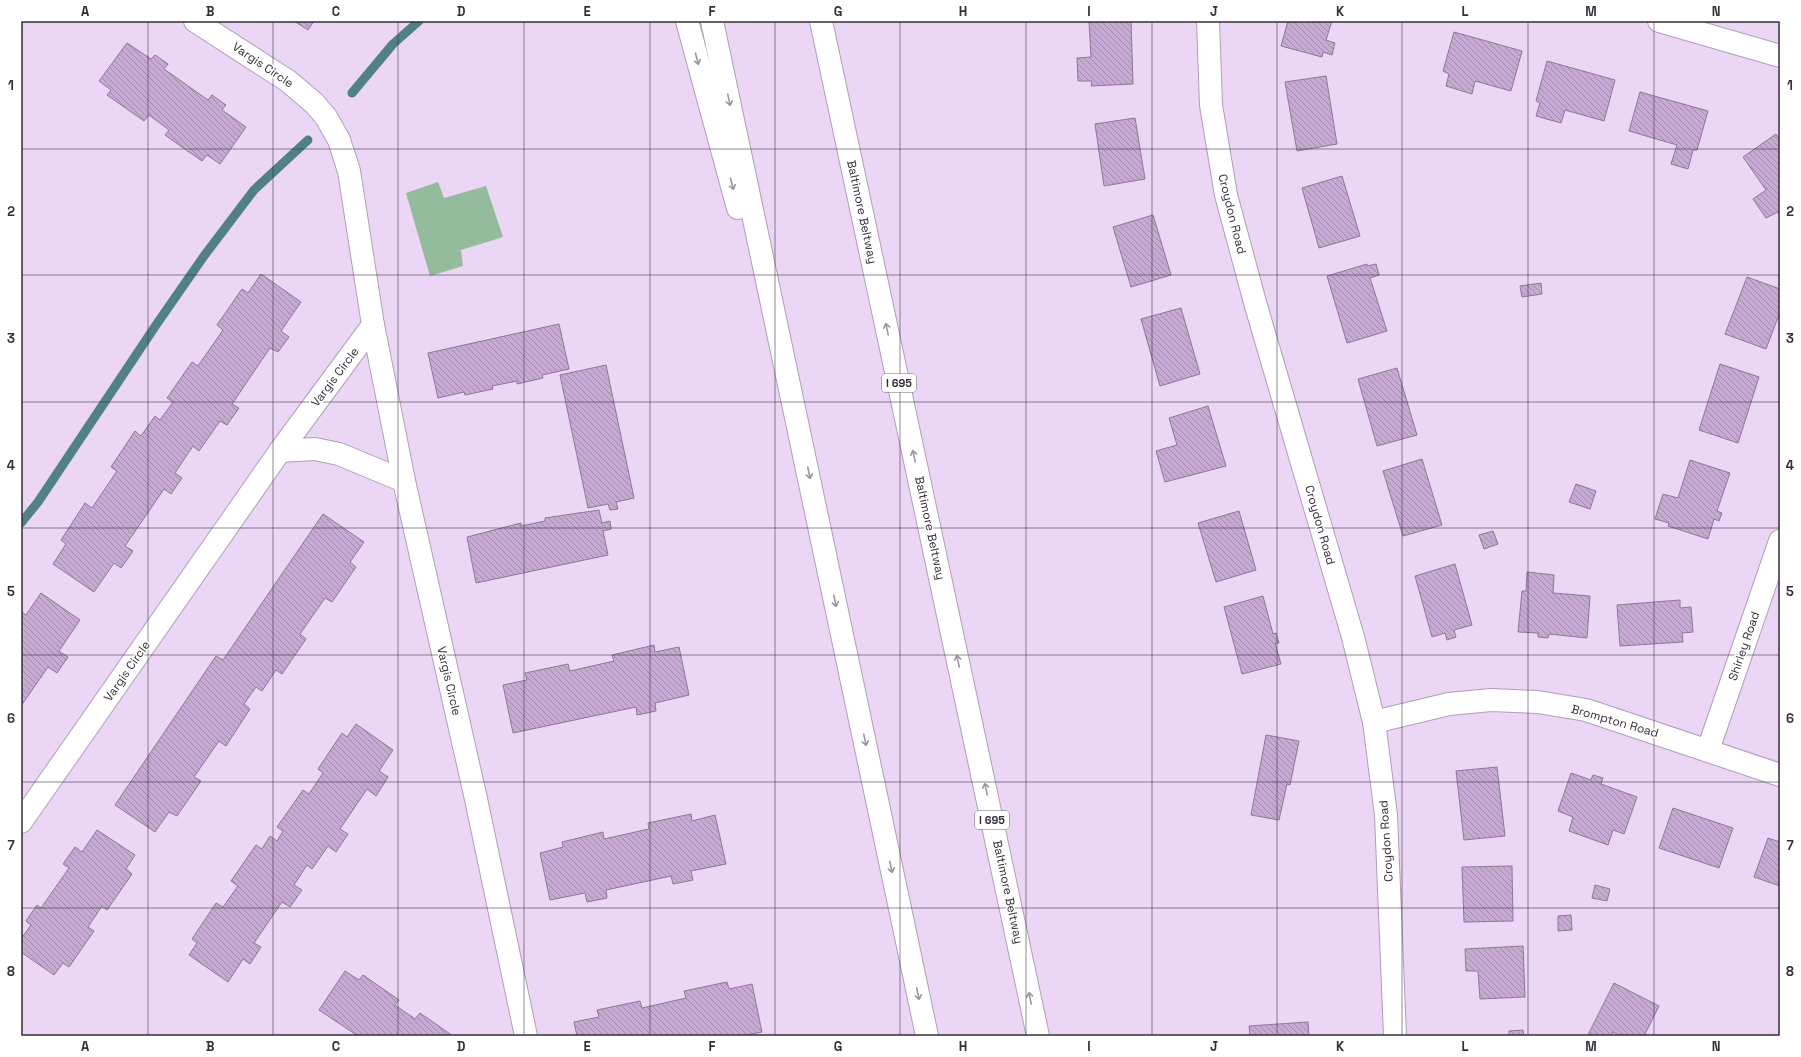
<svg xmlns="http://www.w3.org/2000/svg" width="1801" height="1057" font-family="'Space Grotesk',sans-serif">
<style>
.park{fill:#94bb9b}
.lines{fill:none;stroke-linecap:round;stroke-linejoin:round}
.stream{stroke:#528087;stroke-width:9}
.building{fill:url(#building-back-hatch);stroke:#8c7894}
.minor-casing{stroke:#b29dbb;stroke-width:24}
.highway-casing{stroke:#b29dbb;stroke-width:24}
.minor{stroke:#fff;stroke-width:22}
.highway{stroke:#fff;stroke-width:22}
.oneway{stroke:#9a969c}
.grid{fill:none;stroke:#352d39;stroke-width:1;stroke-opacity:0.55}
.labels{text-anchor:middle;dominant-baseline:central;stroke-width:3;stroke-linejoin:round;paint-order:stroke}
.shield{fill:#fff;stroke:#726c74;stroke-width:1}
.shield-label{font-size:11px;font-weight:bold;fill:#352d39}
.street-label{font-size:12px;fill:#352d39;stroke:#fff}
.neatline{fill:none;stroke:#352d39;stroke-width:1.5}
.grid-label{font-size:13px;text-anchor:middle;font-weight:bold;fill:#352d39}
</style>
<defs>
<pattern id="building-back-hatch" width="6" height="6" patternUnits="userSpaceOnUse"><rect width="6" height="6" fill="#c8a9d5"/><path d="M-1 5l2 2M0 0l6 6M5-1l2 2" fill="none" stroke="#a38aae"/></pattern>
</defs>
<rect width="100%" height="100%" fill="#ebd6f5"/>
<polygon class="park" points="438,182 444,198 486,186 503,237 461,250 463,266 430,276 406,193"/>
<g class="lines">
<g class="stream">
<polyline points="352,93 393,44 419,21"/>
<polyline points="21,523 38,502 156,325 204,256 254,190 308,140"/>
</g>
</g>
<g class="building">
<polygon points="294,21 314,21 308,30"/>
<polygon points="1089,21 1131,21 1133,84 1091,86 1092,81 1078,81 1077,58 1091,57"/>
<polygon points="1288,21 1332,21 1326,40 1335,43 1332,55 1323,52 1322,57 1281,46"/>
<polygon points="1454,32 1522,51 1511,91 1475,81 1472,94 1446,86 1449,74 1443,71"/>
<polygon points="127,43 151,59 155,55 168,64 164,69 208,100 212,95 226,105 222,110 246,127 220,164 207,155 202,161 165,135 169,130 149,115 144,121 107,95 111,90 99,81"/>
<polygon points="1547,61 1615,80 1604,121 1565,110 1561,123 1536,116 1540,103 1536,101"/>
<polygon points="1326,76 1337,144 1297,151 1285,82"/>
<polygon points="1640,92 1708,111 1697,150 1693,150 1688,169 1671,164 1677,145 1629,131"/>
<polygon points="1135,118 1145,179 1104,186 1095,124"/>
<polygon points="1776,134 1780,140 1780,211 1766,218 1753,199 1766,190 1743,157"/>
<polygon points="1342,176 1360,236 1319,248 1302,188"/>
<polygon points="1153,215 1171,275 1131,287 1113,227"/>
<polygon points="1367,264 1367,266 1376,264 1379,275 1370,278 1387,331 1347,343 1327,276"/>
<polygon points="261,274 301,302 281,331 289,337 278,352 270,348 232,404 239,408 227,425 220,421 199,451 193,446 175,473 182,478 171,494 164,489 125,546 133,551 121,568 114,563 94,592 53,564 66,544 61,540 85,503 92,508 117,471 111,467 135,431 141,436 155,416 160,420 173,402 167,398 192,362 198,366 223,330 217,325 242,289 248,293"/>
<polygon points="1747,277 1780,289 1780,312 1766,349 1725,334"/>
<polygon points="1541,283 1542,294 1522,297 1520,286"/>
<polygon points="1181,308 1200,374 1160,386 1141,319"/>
<polygon points="559,324 569,369 542,375 543,378 517,384 517,381 492,386 493,389 465,395 464,392 438,398 428,353"/>
<polygon points="1720,364 1759,377 1738,443 1699,430"/>
<polygon points="606,365 634,498 616,502 618,509 610,510 608,504 588,508 560,375"/>
<polygon points="1397,368 1417,435 1377,446 1358,379"/>
<polygon points="1208,406 1226,466 1165,482 1156,451 1177,445 1169,418"/>
<polygon points="1422,459 1442,525 1403,536 1383,471"/>
<polygon points="1690,460 1730,473 1717,511 1722,513 1719,521 1714,519 1708,539 1668,526 1669,523 1655,519 1663,494 1678,498"/>
<polygon points="1576,484 1596,491 1590,509 1569,502"/>
<polygon points="599,510 602,523 610,521 611,529 603,531 608,555 476,583 467,537 521,523 521,526 545,521 545,518"/>
<polygon points="1239,511 1256,570 1216,582 1198,523"/>
<polygon points="323,514 364,542 350,562 356,567 332,602 325,598 300,634 306,639 282,674 276,670 262,691 256,687 244,704 250,709 226,746 219,741 194,777 201,781 177,816 169,812 155,832 115,805 216,656 223,660"/>
<polygon points="1493,531 1498,544 1484,549 1479,535"/>
<polygon points="1455,564 1472,625 1454,630 1456,637 1447,640 1445,633 1432,637 1415,576"/>
<polygon points="1527,572 1554,575 1553,593 1590,596 1587,638 1549,634 1548,638 1538,637 1538,633 1518,632 1522,591 1526,591"/>
<polygon points="41,593 80,620 59,651 68,657 57,673 48,667 21,706 21,611 26,615"/>
<polygon points="1263,596 1273,634 1276,633 1279,643 1275,643 1281,664 1242,674 1224,607"/>
<polygon points="1680,600 1680,608 1691,607 1693,632 1682,633 1683,642 1620,646 1617,605"/>
<polygon points="654,645 655,652 679,647 689,695 655,703 656,711 637,715 636,707 513,733 503,685 527,680 525,673 568,664 570,671 614,661 612,655"/>
<polygon points="356,724 393,750 379,771 388,777 376,796 367,789 340,829 348,834 336,852 328,846 312,869 307,865 294,885 302,890 290,907 282,902 254,943 261,947 250,964 243,959 228,982 189,955 197,943 192,939 216,903 223,907 238,886 231,881 256,845 262,849 270,836 277,841 283,831 277,827 303,790 309,794 323,773 318,769 342,733 347,737"/>
<polygon points="1266,735 1299,741 1290,785 1287,784 1279,820 1251,815"/>
<polygon points="1497,767 1505,836 1464,840 1456,771"/>
<polygon points="1571,773 1591,780 1593,775 1603,778 1601,784 1637,797 1624,834 1613,830 1608,845 1569,831 1573,817 1558,811"/>
<polygon points="1673,808 1733,828 1719,868 1659,848"/>
<polygon points="691,814 692,821 715,815 726,864 691,871 693,880 673,884 671,876 606,890 607,898 587,902 585,893 550,900 540,853 563,847 562,842 603,832 604,839 649,829 648,823"/>
<polygon points="97,830 135,855 126,869 132,874 107,910 102,906 88,927 94,931 69,967 63,963 54,975 21,952 21,939 31,925 26,921 37,905 41,908 69,868 63,864 75,847 82,852"/>
<polygon points="1768,838 1780,842 1780,886 1754,877"/>
<polygon points="1512,866 1513,921 1464,922 1462,867"/>
<polygon points="1595,885 1610,889 1607,901 1592,898"/>
<polygon points="1571,915 1572,930 1558,931 1558,916"/>
<polygon points="1523,946 1525,997 1480,999 1478,971 1466,971 1465,949"/>
<polygon points="345,971 359,980 363,975 399,1000 395,1005 415,1019 420,1013 453,1036 358,1036 319,1010"/>
<polygon points="727,982 729,989 752,984 762,1032 742,1036 577,1036 574,1022 599,1017 597,1010 640,1001 642,1008 686,998 684,991"/>
<polygon points="1614,983 1659,1006 1644,1036 1621,1036 1613,1032 1612,1036 1588,1035"/>
<polygon points="1308,1022 1309,1036 1250,1036 1249,1026"/>
<polygon points="1523,1030 1524,1036 1509,1036 1509,1031"/>
</g>
<g class="lines">
<g class="minor-casing">
<g id="minor">
<polyline points="195,21 288,81 314,103 326,117 339,140 349,171 373,325 404,481 476,799 526,1036"/>
<polyline points="1208,21 1211,105 1226,195 1256,306 1353,637 1374,722 1386,815 1395,1036"/>
<polyline points="1659,21 1780,56"/>
<polyline points="280,451 315,449 339,454 404,481"/>
<polyline points="1374,722 1449,704 1491,700 1538,702 1586,710 1780,775"/>
<polyline points="1708,750 1780,541"/>
<polyline points="21,822 280,451 373,325"/>
</g>
</g>
<g class="highway-casing">
<g id="highway">
<polyline points="687,21 738,208"/>
<polyline points="712,21 927,1036"/>
<polyline points="821,21 1038,1036"/>
</g>
</g>
<use href="#minor" class="minor"/>
<use href="#highway" class="highway"/>
</g>
<defs><path id="oneway-shaft" d="M-6 0H5M1.5-3L5.5 0L1.5 3" fill="none" stroke-width="1.6" stroke-linecap="round" stroke-linejoin="round"/></defs>
<g class="oneway">
<use href="#oneway-shaft" transform="translate(697 59) rotate(75)"/>
<use href="#oneway-shaft" transform="translate(729 100) rotate(78)"/>
<use href="#oneway-shaft" transform="translate(732 184) rotate(75)"/>
<use href="#oneway-shaft" transform="translate(887 329) rotate(-102)"/>
<use href="#oneway-shaft" transform="translate(914 456) rotate(-102)"/>
<use href="#oneway-shaft" transform="translate(809 473) rotate(78)"/>
<use href="#oneway-shaft" transform="translate(835 601) rotate(78)"/>
<use href="#oneway-shaft" transform="translate(958 661) rotate(-102)"/>
<use href="#oneway-shaft" transform="translate(865 740) rotate(78)"/>
<use href="#oneway-shaft" transform="translate(986 789) rotate(-102)"/>
<use href="#oneway-shaft" transform="translate(891 867) rotate(78)"/>
<use href="#oneway-shaft" transform="translate(918 994) rotate(78)"/>
<use href="#oneway-shaft" transform="translate(1030 998) rotate(-102)"/>
</g>
<path class="grid" d="M 148,21 L 148,1036M 273,21 L 273,1036M 398,21 L 398,1036M 524,21 L 524,1036M 650,21 L 650,1036M 775,21 L 775,1036M 900,21 L 900,1036M 1026,21 L 1026,1036M 1152,21 L 1152,1036M 1277,21 L 1277,1036M 1402,21 L 1402,1036M 1528,21 L 1528,1036M 1654,21 L 1654,1036M 21,149 L 1780,149M 21,275 L 1780,275M 21,402 L 1780,402M 21,528 L 1780,528M 21,655 L 1780,655M 21,782 L 1780,782M 21,908 L 1780,908"/>
<g class="labels">
<g class="shield">
<rect x="882" y="374" width="34" height="18" rx="3"/>
<rect x="975" y="811" width="34" height="18" rx="3"/>
</g>
<g class="shield-label">
<text x="899" y="383">I 695</text>
<text x="992" y="820">I 695</text>
</g>
<g class="street-label">
<text transform="translate(263 65) rotate(34)">Vargis Circle</text>
<text transform="translate(862 212) rotate(78)">Baltimore Beltway</text>
<text transform="translate(1232 214) rotate(76)">Croydon Road</text>
<text transform="translate(335 377) rotate(-53)">Vargis Circle</text>
<text transform="translate(1320 525) rotate(74)">Croydon Road</text>
<text transform="translate(930 528) rotate(78)">Baltimore Beltway</text>
<text transform="translate(1744 646) rotate(-71)">Shirley Road</text>
<text transform="translate(127 671) rotate(-55)">Vargis Circle</text>
<text transform="translate(449 681) rotate(77)">Vargis Circle</text>
<text transform="translate(1615 721) rotate(16)">Brompton Road</text>
<text transform="translate(1386 841) rotate(-94)">Croydon Road</text>
<text transform="translate(1008 892) rotate(78)">Baltimore Beltway</text>
</g>
</g>
<rect width="1801" height="1057" fill="none" stroke="#ffffff" stroke-width="44"/>
<rect x="22" y="22" width="1757" height="1013" class="neatline"/>
<g class="grid-label">
<text x="85" y="16">A</text>
<text x="210" y="16">B</text>
<text x="336" y="16">C</text>
<text x="461" y="16">D</text>
<text x="587" y="16">E</text>
<text x="712" y="16">F</text>
<text x="838" y="16">G</text>
<text x="963" y="16">H</text>
<text x="1089" y="16">I</text>
<text x="1214" y="16">J</text>
<text x="1340" y="16">K</text>
<text x="1465" y="16">L</text>
<text x="1591" y="16">M</text>
<text x="1716" y="16">N</text>
<text x="11" y="90">1</text>
<text x="1790" y="90">1</text>
<text x="11" y="216">2</text>
<text x="1790" y="216">2</text>
<text x="11" y="343">3</text>
<text x="1790" y="343">3</text>
<text x="11" y="470">4</text>
<text x="1790" y="470">4</text>
<text x="11" y="596">5</text>
<text x="1790" y="596">5</text>
<text x="11" y="723">6</text>
<text x="1790" y="723">6</text>
<text x="11" y="850">7</text>
<text x="1790" y="850">7</text>
<text x="11" y="976">8</text>
<text x="1790" y="976">8</text>
<text x="85" y="1051">A</text>
<text x="210" y="1051">B</text>
<text x="336" y="1051">C</text>
<text x="461" y="1051">D</text>
<text x="587" y="1051">E</text>
<text x="712" y="1051">F</text>
<text x="838" y="1051">G</text>
<text x="963" y="1051">H</text>
<text x="1089" y="1051">I</text>
<text x="1214" y="1051">J</text>
<text x="1340" y="1051">K</text>
<text x="1465" y="1051">L</text>
<text x="1591" y="1051">M</text>
<text x="1716" y="1051">N</text>
</g>
</svg>
